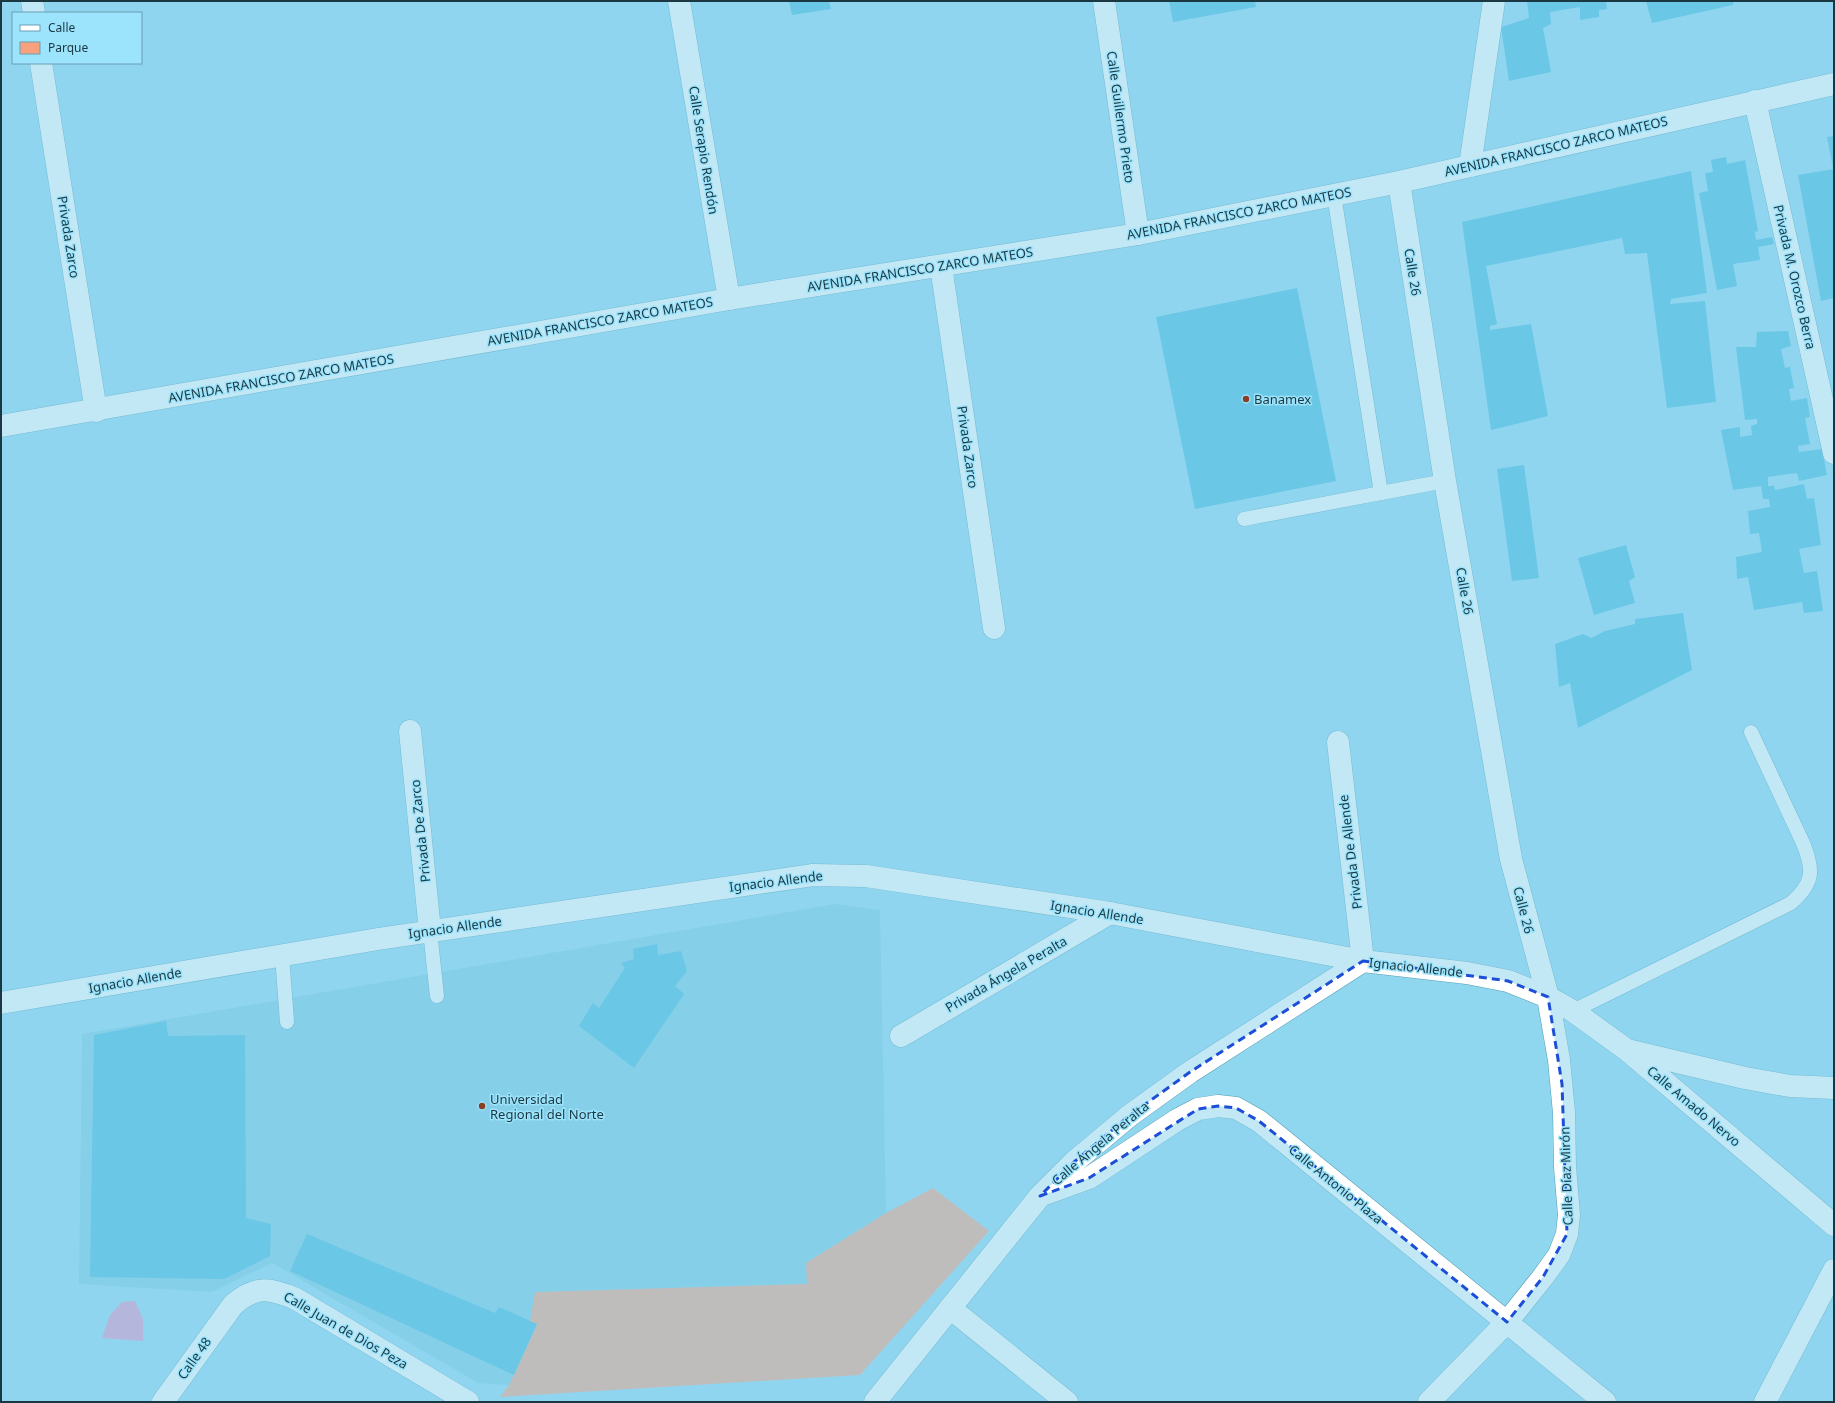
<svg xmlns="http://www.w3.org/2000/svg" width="1835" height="1403" font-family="'Noto Sans',sans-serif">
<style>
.built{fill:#79c8e3}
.green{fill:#f7a17f}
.water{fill:#e190c3}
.building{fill:#3cb6db}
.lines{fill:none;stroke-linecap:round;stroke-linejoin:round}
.lane-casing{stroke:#559bb3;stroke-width:15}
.street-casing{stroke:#559bb3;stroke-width:23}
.secondary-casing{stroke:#559bb3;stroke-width:23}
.lane{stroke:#fff;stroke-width:14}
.street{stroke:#fff;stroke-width:22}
.secondary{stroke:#fff;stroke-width:22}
.marked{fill:none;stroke:#1d4ed8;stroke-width:3;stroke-dasharray:8 5;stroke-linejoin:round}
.poi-dot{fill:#8a4123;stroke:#9ce3fc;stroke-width:1.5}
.labels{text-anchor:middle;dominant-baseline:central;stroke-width:3;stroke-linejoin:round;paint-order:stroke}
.street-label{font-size:13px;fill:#1b3842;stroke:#9ce3fc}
.poi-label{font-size:13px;fill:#1b3842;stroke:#9ce3fc;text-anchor:start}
</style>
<rect width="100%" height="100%" fill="#8fd6ef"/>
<polygon class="built" points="835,904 880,910 886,1213 806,1263 808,1284 535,1292 537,1324 509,1385 478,1383 272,1263 212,1292 79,1284 82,1034"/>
<polygon class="green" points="933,1188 989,1231 860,1375 500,1397 509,1385 537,1325 530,1321 535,1292 807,1284 806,1263 886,1213"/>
<polygon class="water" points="135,1301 143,1319 143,1341 102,1338 110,1315 122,1302"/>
<g class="building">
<polygon points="789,1 829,1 831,9 792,15"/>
<polygon points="1169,1 1255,1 1256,7 1173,22"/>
<polygon points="1527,1 1606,1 1607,9 1599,10 1599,17 1580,20 1580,7 1550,12 1551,24 1543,28 1551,72 1509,81 1501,27 1529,18"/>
<polygon points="1646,1 1733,1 1733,5 1652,23"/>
<polygon points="1834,136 1834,168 1833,168 1827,137"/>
<polygon points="1726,157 1727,164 1745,160 1758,231 1755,232 1756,240 1772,237 1774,244 1758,247 1760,260 1733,264 1737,286 1717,290 1699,193 1708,191 1705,173 1713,172 1711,160"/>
<polygon points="1834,169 1834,298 1821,301 1798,175"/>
<polygon points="1691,171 1707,293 1671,299 1670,304 1705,301 1716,402 1667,408 1647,253 1625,254 1622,238 1486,266 1497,324 1490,326 1490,330 1531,324 1548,416 1491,430 1462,222"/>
<polygon points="1297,288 1336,481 1195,509 1156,317"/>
<polygon points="1788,331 1791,346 1781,349 1785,368 1790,367 1794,388 1789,389 1791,401 1807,398 1810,417 1805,418 1810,444 1798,446 1799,452 1822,449 1827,475 1799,481 1797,473 1768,477 1768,486 1774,486 1775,490 1804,484 1807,499 1814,498 1821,545 1799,549 1804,573 1817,571 1823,611 1804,613 1802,602 1754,610 1748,577 1737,579 1736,557 1762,552 1759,533 1750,534 1748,511 1770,507 1769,499 1763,499 1761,486 1733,490 1721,430 1740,427 1740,437 1752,435 1751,426 1757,424 1757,419 1745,420 1736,347 1756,347 1757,332"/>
<polygon points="1524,465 1539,578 1512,581 1497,469"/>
<polygon points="1626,545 1635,577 1629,581 1635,603 1594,615 1578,558"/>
<polygon points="1683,613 1692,670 1578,728 1570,683 1559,687 1555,644 1583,634 1591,638 1605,631 1635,624 1635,619"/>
<polygon points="657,944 658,955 681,951 687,971 675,986 684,994 634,1068 579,1026 593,1003 599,1008 625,968 621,963 634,959 633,949"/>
<polygon points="166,1021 168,1036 245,1035 246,1218 271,1224 270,1256 224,1279 90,1277 94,1035"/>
<polygon points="307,1234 495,1313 499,1307 537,1324 514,1375 290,1271"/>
</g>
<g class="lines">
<g class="lane-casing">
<g id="lane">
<polyline points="1334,195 1381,493 1445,481"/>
<polyline points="1244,519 1381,493"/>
<polyline points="430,931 437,996"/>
<polyline points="282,955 287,1022"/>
<path d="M 1573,1011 L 1791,903 C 1814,883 1814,870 1803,843 L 1751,732"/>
</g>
</g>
<g class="street-casing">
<g id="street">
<polyline points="32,1 34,13"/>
<polyline points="679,1 729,299"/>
<polyline points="1104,1 1138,234"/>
<polyline points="41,63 96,411"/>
<polyline points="1755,101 1834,453"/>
<polyline points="1470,166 1494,1"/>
<polyline points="1399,182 1445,481 1511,859 1548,997 1559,1060 1564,1113 1565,1167 1569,1215 1567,1234 1559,1255 1543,1277 1507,1322 1429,1402"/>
<polyline points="941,266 994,628"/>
<polyline points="410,731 430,931"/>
<polyline points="1,1003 378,939 813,875 866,876 1110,913 1363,961 1467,973 1508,981 1548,997 1573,1011 1627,1050 1834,1225"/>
<polyline points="901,1036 1110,913"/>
<polyline points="1631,1051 1745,1078 1790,1086 1834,1088"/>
<polyline points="1045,1194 1089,1178 1177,1120 1198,1109 1218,1106 1236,1108 1259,1121 1605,1402"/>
<polyline points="950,1308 1067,1402"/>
<path d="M 163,1402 L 233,1305 C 255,1285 270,1288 296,1299 L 468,1402"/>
<polyline points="875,1402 1040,1196 1074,1162 1129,1116 1190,1072 1363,961 1338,742"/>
<polyline points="1765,1402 1834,1270"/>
</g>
</g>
<g class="secondary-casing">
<polyline id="secondary" points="1,426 729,299 1138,234 1399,182 1834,84"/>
</g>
<use href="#lane" class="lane"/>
<use href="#street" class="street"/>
<use href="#secondary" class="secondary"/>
</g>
<path d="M0 0H1835V1403H0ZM 1363,961 L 1508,981 L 1548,997 L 1562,1084 L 1567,1234 L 1543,1277 L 1507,1322 L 1259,1121 L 1236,1108 L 1218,1106 L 1198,1109 L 1089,1178 L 1040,1196 L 1074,1162 L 1129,1116 L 1190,1072 Z" fill="#8fd6ef" fill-opacity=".55" fill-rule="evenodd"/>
<path class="marked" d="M 1363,961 L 1508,981 L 1548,997 L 1562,1084 L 1567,1234 L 1543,1277 L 1507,1322 L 1259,1121 L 1236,1108 L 1218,1106 L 1198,1109 L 1089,1178 L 1040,1196 L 1074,1162 L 1129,1116 L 1190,1072 Z"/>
<g class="poi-dot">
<circle cx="1246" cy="399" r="4"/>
<circle cx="482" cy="1106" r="4"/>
</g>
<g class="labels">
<g class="street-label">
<text transform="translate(1121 117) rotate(82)">Calle Guillermo Prieto</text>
<text transform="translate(1556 146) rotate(-13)">AVENIDA FRANCISCO ZARCO MATEOS</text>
<text transform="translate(704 150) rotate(81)">Calle Serapio Rendón</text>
<text transform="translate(1239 213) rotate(-11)">AVENIDA FRANCISCO ZARCO MATEOS</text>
<text transform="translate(69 237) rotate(81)">Privada Zarco</text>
<text transform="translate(920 269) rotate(-9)">AVENIDA FRANCISCO ZARCO MATEOS</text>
<text transform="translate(1413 272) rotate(81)">Calle 26</text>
<text transform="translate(1795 277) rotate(77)">Privada M. Orozco Berra</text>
<text transform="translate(600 321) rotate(-10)">AVENIDA FRANCISCO ZARCO MATEOS</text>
<text transform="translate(281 378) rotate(-10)">AVENIDA FRANCISCO ZARCO MATEOS</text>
<text transform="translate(968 447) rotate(82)">Privada Zarco</text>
<text transform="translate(1465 591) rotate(80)">Calle 26</text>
<text transform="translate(420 831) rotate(-96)">Privada De Zarco</text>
<text transform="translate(1350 852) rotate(-97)">Privada De Allende</text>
<text transform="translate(776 881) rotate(-7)">Ignacio Allende</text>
<text transform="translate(1524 910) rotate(76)">Calle 26</text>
<text transform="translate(1097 912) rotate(9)">Ignacio Allende</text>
<text transform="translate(455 927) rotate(-8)">Ignacio Allende</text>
<text transform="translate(1416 967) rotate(6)">Ignacio Allende</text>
<text transform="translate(1006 974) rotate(-30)">Privada Ángela Peralta</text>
<text transform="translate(135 980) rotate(-10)">Ignacio Allende</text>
<text transform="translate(1694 1106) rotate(40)">Calle Amado Nervo</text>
<text transform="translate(1100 1143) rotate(-40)">Calle Ángela Peralta</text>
<text transform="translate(1566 1176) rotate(-92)">Calle Díaz Mirón</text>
<text transform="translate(1336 1184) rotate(39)">Calle Antonio Plaza</text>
<text transform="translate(346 1330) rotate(30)">Calle Juan de Dios Peza</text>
<text transform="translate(194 1358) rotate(-55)">Calle 48</text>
</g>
<g class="poi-label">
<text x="1254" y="399">Banamex</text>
<text x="490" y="1099">Universidad<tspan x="490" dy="15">Regional del Norte</tspan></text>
</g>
</g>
<rect width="1835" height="1403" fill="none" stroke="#1b3842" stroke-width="4"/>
<rect x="12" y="12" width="130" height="52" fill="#9ce3fc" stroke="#689fb2"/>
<rect x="20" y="25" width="20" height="6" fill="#ffffff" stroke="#689fb2"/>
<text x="48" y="32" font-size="12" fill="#1b3842">Calle</text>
<rect x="20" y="42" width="20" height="12" fill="#f7a17f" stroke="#689fb2"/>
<text x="48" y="52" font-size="12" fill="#1b3842">Parque</text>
</svg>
